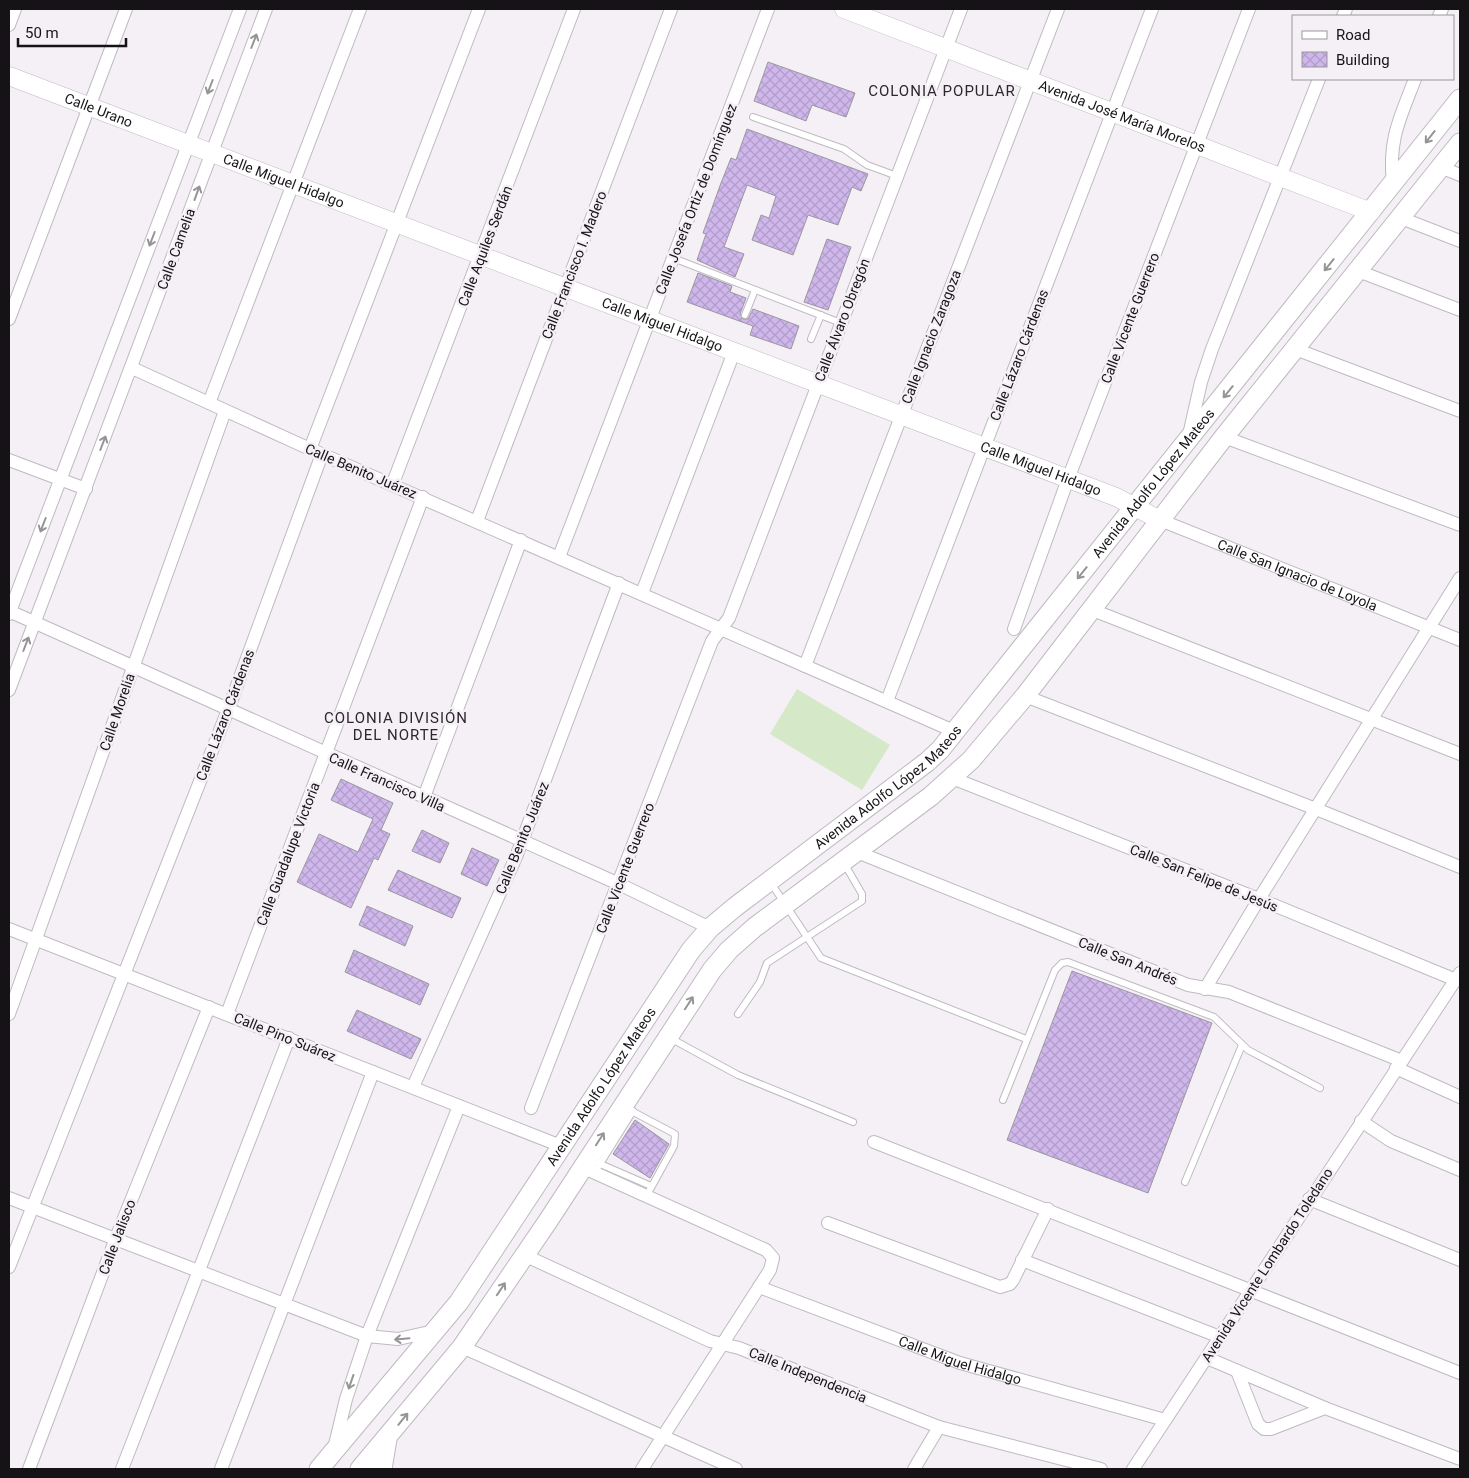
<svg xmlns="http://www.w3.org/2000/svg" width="1469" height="1478" font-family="Roboto,sans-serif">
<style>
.garden{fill:#d5e8c8}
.building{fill:url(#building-cross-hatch);stroke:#9a979e}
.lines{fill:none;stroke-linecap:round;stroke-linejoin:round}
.lane-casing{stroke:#bfbac1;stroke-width:8}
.street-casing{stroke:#bfbac1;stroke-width:14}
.secondary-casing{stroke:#bfbac1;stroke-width:19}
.primary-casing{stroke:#bfbac1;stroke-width:21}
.lane{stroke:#fff;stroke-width:6}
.street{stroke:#fff;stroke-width:12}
.secondary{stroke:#fff;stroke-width:18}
.primary{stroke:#fff;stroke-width:19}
.oneway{stroke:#969596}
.labels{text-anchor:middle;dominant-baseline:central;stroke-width:5;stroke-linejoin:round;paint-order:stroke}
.street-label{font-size:14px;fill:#151316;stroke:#f5eff6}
.neighbourhood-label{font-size:15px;letter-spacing:1px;fill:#2c282d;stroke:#f5eff6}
</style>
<defs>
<pattern id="building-cross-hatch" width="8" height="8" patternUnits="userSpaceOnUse" patternTransform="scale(1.25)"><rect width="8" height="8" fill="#cfb7ec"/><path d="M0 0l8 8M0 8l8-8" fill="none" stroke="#b19cca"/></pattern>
</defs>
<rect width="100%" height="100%" fill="#f5eff6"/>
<polygon class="garden" points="797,689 890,745 862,790 770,734"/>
<g class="building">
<polygon points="768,62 855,93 846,117 812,105 806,121 754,101"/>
<polygon points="747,129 868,174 861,191 852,187 838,225 808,215 793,255 752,240 761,215 769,218 776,196 747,185 724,247 744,254 735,277 697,260 706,234 703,233 721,183 731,158 736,160"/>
<polygon points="827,239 851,247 828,310 804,302"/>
<polygon points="698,273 732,286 730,292 746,298 740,314 743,319 748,319 753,309 799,326 791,349 750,335 753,326 687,302"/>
<polygon points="341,779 393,803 381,830 390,834 378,860 374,858 351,908 297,882 319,834 358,852 373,819 331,800"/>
<polygon points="422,830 449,843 440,863 412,851"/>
<polygon points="472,848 499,860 487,886 461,874"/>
<polygon points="398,870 461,898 452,918 388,890"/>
<polygon points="367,906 413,926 405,946 359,925"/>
<polygon points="354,950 429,984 420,1005 345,972"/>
<polygon points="1072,971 1212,1023 1148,1193 1007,1140"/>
<polygon points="357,1010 421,1039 411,1059 347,1031"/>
<polygon points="635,1120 669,1144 650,1178 613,1154"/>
</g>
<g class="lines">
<g class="lane-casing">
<g id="lane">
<polyline points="753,117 844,149 867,165 897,176"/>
<polyline points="673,258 841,323"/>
<polyline points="745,315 755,290"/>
<polyline points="811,339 821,315"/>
<polyline points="771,883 821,958 1026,1039"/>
<polyline points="738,1014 760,982 767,963 862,901 862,894 844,863"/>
<polyline points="670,1038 738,1075 853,1122"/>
<polyline points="1003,1100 1055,970 1062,963 1068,962 1214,1017 1248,1050 1320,1088"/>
<polyline points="624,1107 675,1134 674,1146 647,1195"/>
<polyline points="598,1163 651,1186"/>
<polyline points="595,1172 633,1111"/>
<polyline points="1185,1182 1242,1045"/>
</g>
</g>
<g class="street-casing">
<g id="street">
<polyline points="1343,16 1346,9"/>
<polyline points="1439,16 1442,9"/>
<polyline points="9,25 15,9"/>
<polyline points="1440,167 1460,175"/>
<path d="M 1393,183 C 1388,140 1400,118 1415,79"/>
<polyline points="1401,218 1460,241"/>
<polyline points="1358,271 1460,310"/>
<polyline points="9,319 126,9"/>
<polyline points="1295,349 1460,411"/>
<polyline points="132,368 310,449 956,732"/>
<polyline points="209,403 360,9"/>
<polyline points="1189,435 1201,382 1212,349 1319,79"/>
<polyline points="1224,437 1460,525"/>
<polyline points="310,449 479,9"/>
<polyline points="9,460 86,489"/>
<polyline points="393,483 574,9"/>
<path id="s1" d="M 1160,520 L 1460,640"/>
<polyline points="477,521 671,9"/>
<polyline points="559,557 768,9"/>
<polyline points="642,593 734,352"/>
<polyline points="1090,609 1460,754"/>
<polyline points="9,611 619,884 710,928"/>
<polyline points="9,614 240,9"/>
<polyline points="1014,629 1068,479 1249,9"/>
<polyline points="805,666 1058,9"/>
<polyline points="9,690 266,9"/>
<polyline points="1025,696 1316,809 1460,867"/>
<polyline points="887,701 1152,9"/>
<polyline points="952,778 1259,899 1456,980"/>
<polyline points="424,797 521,540"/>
<polyline points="857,852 1188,985 1229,992 1402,1061"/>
<polyline points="9,929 561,1146"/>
<polyline points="1205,989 1259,899 1460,578"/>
<polyline points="9,1014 225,411"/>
<polyline points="227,1014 423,497"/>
<polyline points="1396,1068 1460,1097"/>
<polyline points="413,1087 516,857 619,583"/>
<polyline points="531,1108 712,641 729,618 961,9"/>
<polyline points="1361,1121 1391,1141 1460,1170"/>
<polyline points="874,1142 1460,1373"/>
<polyline points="582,1167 766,1250 773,1258 770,1270 642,1469"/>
<polyline points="9,1198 367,1336 398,1339 434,1331"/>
<polyline points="1309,1199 1460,1260"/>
<polyline points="828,1223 1000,1287 1010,1284 1013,1280 1048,1209"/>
<polyline points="524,1255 710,1341 739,1348 939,1427 1101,1469"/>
<polyline points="1022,1260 1220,1337"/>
<polyline points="9,1267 228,710 322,454"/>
<path id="s2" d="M 759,1287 L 960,1363 L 1165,1420"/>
<polyline points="462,1347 736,1469"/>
<polyline points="1207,1358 1325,1408 1460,1459"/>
<polyline points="1237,1371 1258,1424 1264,1429 1271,1429 1325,1408"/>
<polyline points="334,1449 346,1399 367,1336 459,1106"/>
<polyline points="29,1469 116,1238 209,1007"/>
<polyline points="122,1469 289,1038"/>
<polyline points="221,1469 373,1072"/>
<polyline points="914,1469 939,1427"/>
<polyline points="1133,1469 1460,973"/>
</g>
</g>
<g class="secondary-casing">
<g id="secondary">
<path id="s3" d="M 844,9 L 1371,212"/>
<path id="s4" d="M 9,76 L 1116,497 L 1160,520"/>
</g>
</g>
<g class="primary-casing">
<g id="primary">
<path id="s5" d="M 319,1469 L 459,1302 L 691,950 L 710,928 L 735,907 L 927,762 L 940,750 L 1460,99"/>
<polyline points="360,1469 462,1347 548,1221 712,970 729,950 755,927 931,796 971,760 1025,696 1224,437 1460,143"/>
<polyline points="382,1469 387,1439"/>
</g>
</g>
<use href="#lane" class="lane"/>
<use href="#street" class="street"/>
<use href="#secondary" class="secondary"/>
<use href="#primary" class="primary"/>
</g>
<defs><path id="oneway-shaft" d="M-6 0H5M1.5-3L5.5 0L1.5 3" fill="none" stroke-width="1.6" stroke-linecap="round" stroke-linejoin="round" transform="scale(1.25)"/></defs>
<g class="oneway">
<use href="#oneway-shaft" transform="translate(254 41) rotate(-69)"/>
<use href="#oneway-shaft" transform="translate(210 87) rotate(111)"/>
<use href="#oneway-shaft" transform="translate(1430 137) rotate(128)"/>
<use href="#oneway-shaft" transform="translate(197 193) rotate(-70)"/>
<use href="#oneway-shaft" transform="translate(152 239) rotate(111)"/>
<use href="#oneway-shaft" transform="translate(1329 265) rotate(129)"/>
<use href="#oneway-shaft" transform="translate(1228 392) rotate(129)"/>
<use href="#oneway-shaft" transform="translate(103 443) rotate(-69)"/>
<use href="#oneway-shaft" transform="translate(43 525) rotate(111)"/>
<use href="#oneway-shaft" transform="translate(1082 573) rotate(129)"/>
<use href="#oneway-shaft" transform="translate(26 644) rotate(-69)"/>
<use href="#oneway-shaft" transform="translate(689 1003) rotate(-57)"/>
<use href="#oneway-shaft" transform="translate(600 1139) rotate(-57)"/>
<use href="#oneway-shaft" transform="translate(501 1289) rotate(-56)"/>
<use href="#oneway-shaft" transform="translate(402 1339) rotate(175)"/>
<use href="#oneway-shaft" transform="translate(351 1382) rotate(109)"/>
<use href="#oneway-shaft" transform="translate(403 1419) rotate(-51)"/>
</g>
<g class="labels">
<g class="street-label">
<text stroke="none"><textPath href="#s4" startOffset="96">Calle Urano</textPath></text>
<text stroke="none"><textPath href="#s3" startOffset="298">Avenida José María Morelos</textPath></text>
<text stroke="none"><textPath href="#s4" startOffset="294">Calle Miguel Hidalgo</textPath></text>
<text transform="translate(696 199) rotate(-69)">Calle Josefa Ortiz de Domínguez</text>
<text transform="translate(485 246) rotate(-69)">Calle Aquiles Serdán</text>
<text transform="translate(176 249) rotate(-70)">Calle Camelia</text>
<text transform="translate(574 265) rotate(-69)">Calle Francisco I. Madero</text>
<text transform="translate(1130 318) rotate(-69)">Calle Vicente Guerrero</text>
<text transform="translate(842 320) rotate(-69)">Calle Álvaro Obregón</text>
<text stroke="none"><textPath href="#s4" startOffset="699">Calle Miguel Hidalgo</textPath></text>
<text transform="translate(931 337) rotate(-69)">Calle Ignacio Zaragoza</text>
<text transform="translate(1019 355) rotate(-69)">Calle Lázaro Cárdenas</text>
<text stroke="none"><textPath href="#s4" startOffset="1104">Calle Miguel Hidalgo</textPath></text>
<text transform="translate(361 471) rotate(23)">Calle Benito Juárez</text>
<text stroke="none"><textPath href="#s5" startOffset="1301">Avenida Adolfo López Mateos</textPath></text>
<text stroke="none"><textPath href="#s1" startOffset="148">Calle San Ignacio de Loyola</textPath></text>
<text transform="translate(117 712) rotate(-71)">Calle Morelia</text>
<text transform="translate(225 715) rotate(-69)">Calle Lázaro Cárdenas</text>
<text transform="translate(387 782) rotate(24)">Calle Francisco Villa</text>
<text stroke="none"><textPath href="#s5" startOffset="896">Avenida Adolfo López Mateos</textPath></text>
<text transform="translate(522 838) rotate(-68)">Calle Benito Juárez</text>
<text transform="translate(288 854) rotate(-69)">Calle Guadalupe Victoria</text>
<text transform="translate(625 868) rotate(-69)">Calle Vicente Guerrero</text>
<text transform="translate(1204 878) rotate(22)">Calle San Felipe de Jesús</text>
<text transform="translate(1128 961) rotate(22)">Calle San Andrés</text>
<text transform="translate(285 1037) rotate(22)">Calle Pino Suárez</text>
<text stroke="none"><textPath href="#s5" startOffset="476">Avenida Adolfo López Mateos</textPath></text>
<text transform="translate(117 1237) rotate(-69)">Calle Jalisco</text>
<text transform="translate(1267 1265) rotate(-57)">Avenida Vicente Lombardo Toledano</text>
<text stroke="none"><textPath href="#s2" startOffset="214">Calle Miguel Hidalgo</textPath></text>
<text transform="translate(808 1375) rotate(22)">Calle Independencia</text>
</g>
<g class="neighbourhood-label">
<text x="942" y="91">COLONIA POPULAR</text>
<text x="396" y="718">COLONIA DIVISIÓN<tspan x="396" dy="17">DEL NORTE</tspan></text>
</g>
</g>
<rect width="1469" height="1478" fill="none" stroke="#151316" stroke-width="20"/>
<rect x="1292" y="15" width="162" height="65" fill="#f5eff6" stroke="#9b979c"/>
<rect x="1302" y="31" width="25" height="8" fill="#ffffff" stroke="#9b979c"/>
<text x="1336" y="40" font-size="15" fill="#151316">Road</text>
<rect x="1302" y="52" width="25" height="15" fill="url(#building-cross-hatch)" stroke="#9b979c"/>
<text x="1336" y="65" font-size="15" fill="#151316">Building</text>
<path d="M18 38v8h108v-8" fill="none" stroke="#151316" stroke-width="2.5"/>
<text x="25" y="38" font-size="15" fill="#151316" stroke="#f5eff6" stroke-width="4" paint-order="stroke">50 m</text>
</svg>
